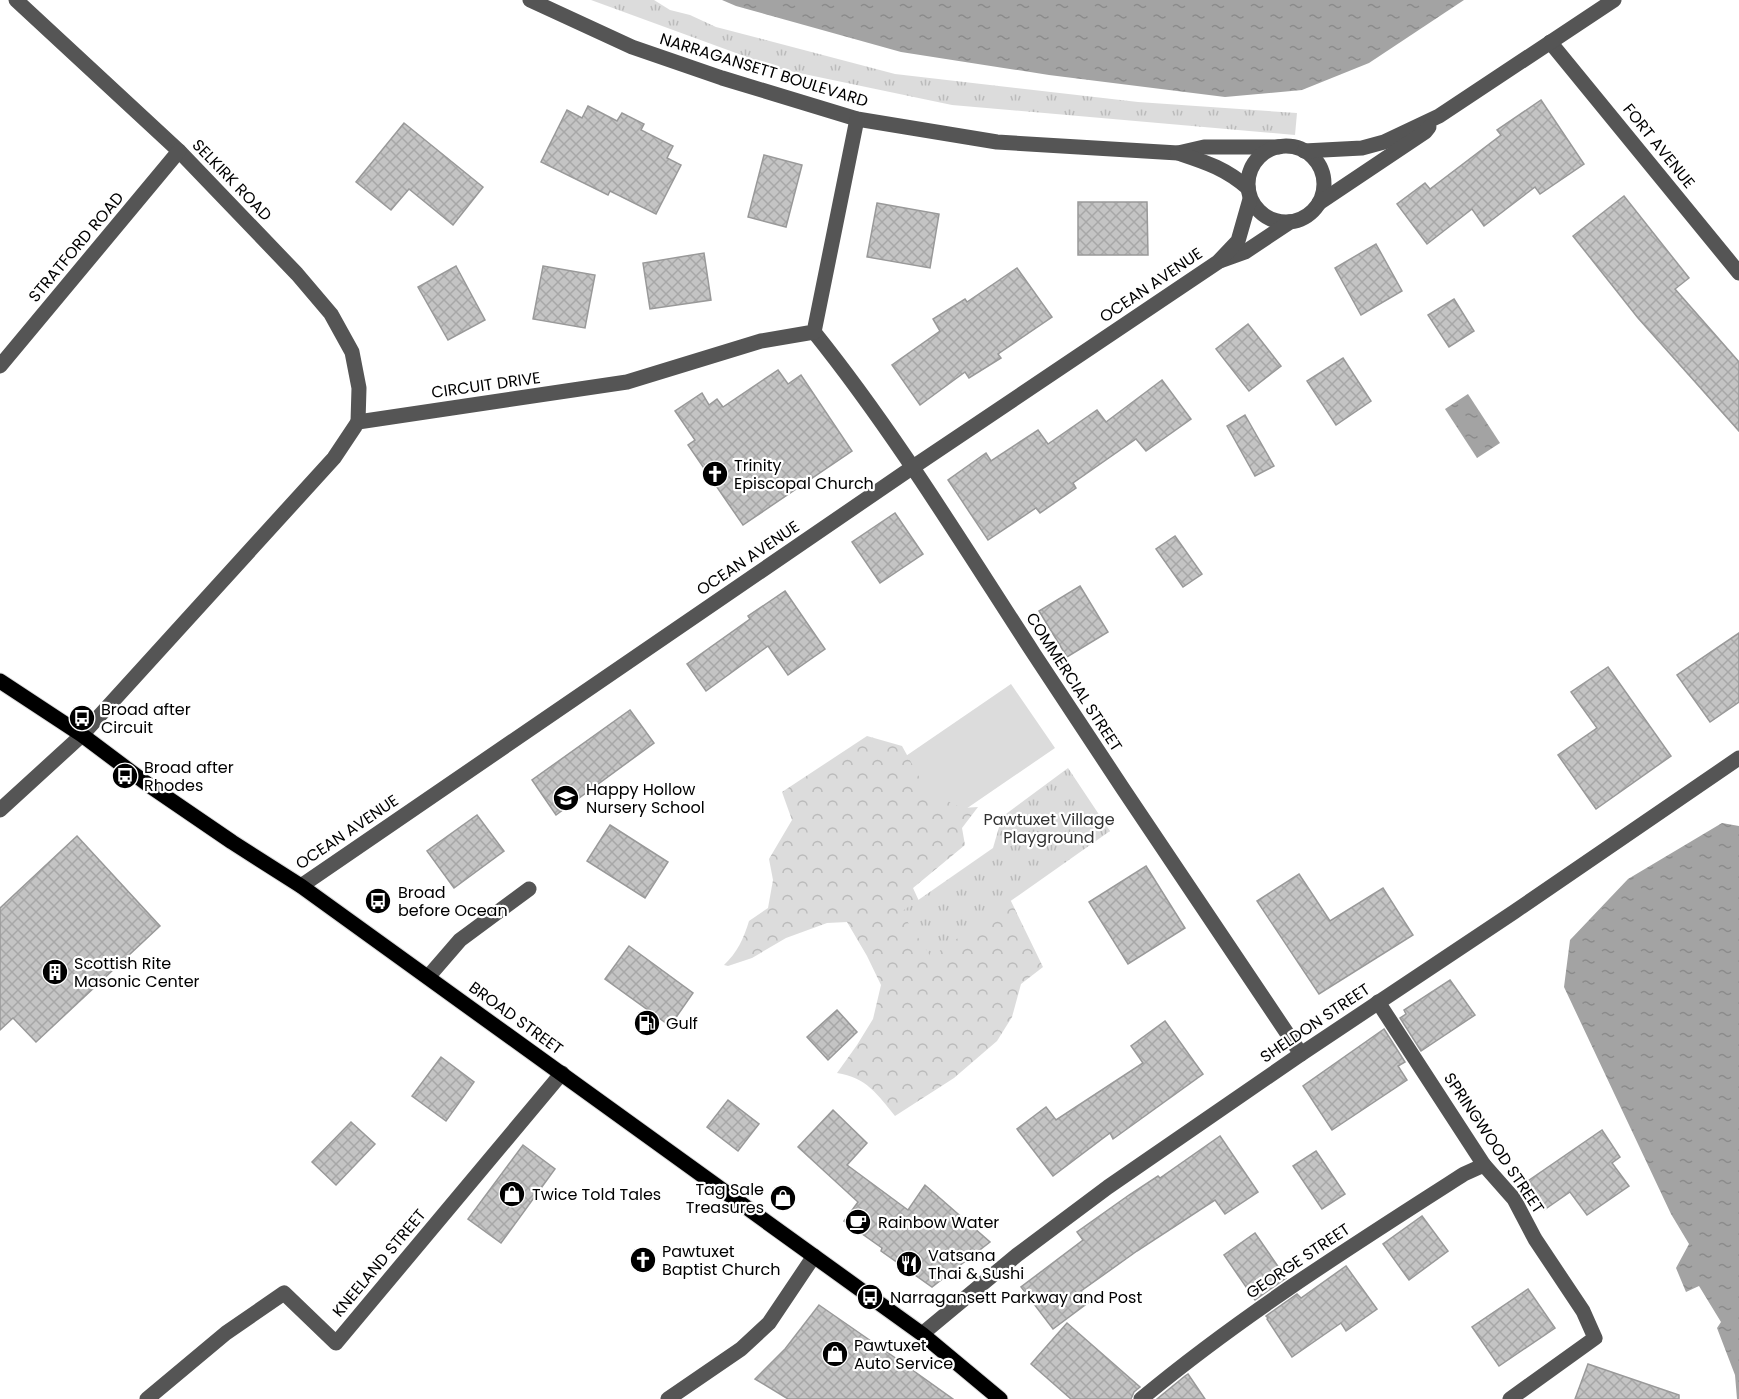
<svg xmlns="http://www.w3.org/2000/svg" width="1739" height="1399" font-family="Poppins,sans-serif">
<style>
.green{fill:#dcdcdc}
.forest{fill:url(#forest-crowns)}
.park{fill:url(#park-tufts)}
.water{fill:url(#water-ripples)}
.building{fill:url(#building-cross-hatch);stroke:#999;stroke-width:1.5}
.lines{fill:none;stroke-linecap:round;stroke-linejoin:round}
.major-casing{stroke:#dbdbdb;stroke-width:17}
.minor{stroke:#555;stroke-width:15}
.major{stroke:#000;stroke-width:15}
.labels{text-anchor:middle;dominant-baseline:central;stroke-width:4.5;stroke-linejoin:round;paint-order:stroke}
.street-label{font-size:16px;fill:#000;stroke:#fff}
.poi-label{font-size:16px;fill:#000;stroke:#fff;text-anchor:start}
.park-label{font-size:16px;fill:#333;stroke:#fff}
</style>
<defs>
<pattern id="forest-crowns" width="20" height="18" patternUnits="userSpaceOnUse" patternTransform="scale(1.5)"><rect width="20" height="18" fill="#dcdcdc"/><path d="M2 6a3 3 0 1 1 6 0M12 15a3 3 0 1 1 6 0" fill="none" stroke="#bbb"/></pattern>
<pattern id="park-tufts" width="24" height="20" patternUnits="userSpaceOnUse" patternTransform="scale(1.5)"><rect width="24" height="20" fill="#dcdcdc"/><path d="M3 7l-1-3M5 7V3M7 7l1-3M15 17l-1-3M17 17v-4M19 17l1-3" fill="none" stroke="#bbb"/></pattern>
<pattern id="water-ripples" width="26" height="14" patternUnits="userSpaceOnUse" patternTransform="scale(1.5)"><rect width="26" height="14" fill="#a3a3a3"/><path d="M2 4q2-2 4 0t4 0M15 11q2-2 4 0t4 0" fill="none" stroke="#8b8b8b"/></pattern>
<pattern id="building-cross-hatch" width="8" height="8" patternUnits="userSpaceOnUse" patternTransform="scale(1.5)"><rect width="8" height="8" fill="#c4c4c4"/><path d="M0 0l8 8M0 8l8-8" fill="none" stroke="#a7a7a7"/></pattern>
</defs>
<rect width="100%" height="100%" fill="#fff"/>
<polygon class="green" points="1011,684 1055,748 944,824 900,760"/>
<path class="forest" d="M 867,736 L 902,746 L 927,791 L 962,808 L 978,807 L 962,828 L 965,845 L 913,888 L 924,912 L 1009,897 L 1043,967 L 1021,984 L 1012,1017 L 997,1041 L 954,1078 L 895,1116 C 878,1095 866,1077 837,1073 L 857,1045 L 873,1019 L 881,985 L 867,956 L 847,922 L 827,923 L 786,938 L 752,958 L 728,966 L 724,965 C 737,953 744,938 749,921 L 768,908 L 773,880 L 769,859 L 792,820 L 782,792 Z"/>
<g class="park">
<polygon points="591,0 654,0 670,10 690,15 716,27 895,74 1138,102 1297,113 1295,135 952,105 780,69"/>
<polygon points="1068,768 1110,831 931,957 901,912 993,848 1002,817"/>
</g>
<g class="water">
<polygon points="722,0 1464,0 1369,63 1302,90 1225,97 1049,75 901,52 736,6"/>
<polygon points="1468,394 1500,443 1477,458 1445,409"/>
<polygon points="1722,823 1739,826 1739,1399 1737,1399 1735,1375 1717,1328 1721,1322 1699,1286 1686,1292 1676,1268 1689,1244 1671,1214 1564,987 1570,940 1628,879"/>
</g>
<g class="building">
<polygon points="1541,100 1584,164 1540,194 1535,187 1484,226 1472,209 1427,244 1397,204 1425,183 1430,189 1501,135 1497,130"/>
<polygon points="588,106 617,121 622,113 644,124 641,130 673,146 667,158 681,165 656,214 610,191 608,195 541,162 567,110 582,118"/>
<polygon points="404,123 483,187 453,225 409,189 391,210 356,182"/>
<polygon points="764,155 802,165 786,227 748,217"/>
<polygon points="1624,196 1689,278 1675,289 1739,362 1739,431 1638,318 1573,236"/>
<polygon points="1078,202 1147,202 1148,255 1078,255"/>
<polygon points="877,203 939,214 930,268 867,257"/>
<polygon points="1376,244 1402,291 1361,315 1335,268"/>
<polygon points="704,253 711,300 650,309 643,263"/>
<polygon points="456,266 485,320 448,340 418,287"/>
<polygon points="543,266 595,275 585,328 533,319"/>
<polygon points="1017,268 1052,317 998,354 1001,358 969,378 965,372 920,405 892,365 940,331 933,319 965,299 967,302"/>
<polygon points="1454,299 1474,331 1449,347 1428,315"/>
<polygon points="1248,324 1281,366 1249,391 1216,349"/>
<polygon points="1343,358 1371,401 1336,425 1307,381"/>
<polygon points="778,370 788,384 801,375 852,451 743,525 688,445 695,440 675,411 702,393 709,405 717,399 723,407"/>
<polygon points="1162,380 1191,419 1146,451 1136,439 1073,483 1076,488 1040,513 1036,508 988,540 948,480 986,453 991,461 1038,430 1048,444 1097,410 1106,422"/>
<polygon points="1245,415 1274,466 1255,476 1227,426"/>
<polygon points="895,513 923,554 880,583 852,542"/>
<polygon points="1175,536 1202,574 1183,587 1156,549"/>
<polygon points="1080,586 1108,632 1067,657 1039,611"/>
<polygon points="785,591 825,649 788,675 768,646 706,691 687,664 750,619 748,616"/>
<polygon points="1739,633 1739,702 1710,722 1677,675"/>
<polygon points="1608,667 1671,756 1596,809 1558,755 1597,728 1571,692"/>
<polygon points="630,710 654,743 556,815 532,780"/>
<polygon points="477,815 504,851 454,888 427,851"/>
<polygon points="610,825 668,862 645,898 587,861"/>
<polygon points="77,836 160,926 36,1042 13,1018 0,1030 0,908"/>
<polygon points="1146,866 1185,928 1128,964 1089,902"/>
<polygon points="1299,874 1330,921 1383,888 1413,935 1319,994 1257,901"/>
<polygon points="629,946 693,993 670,1026 605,979"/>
<polygon points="1450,980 1475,1015 1421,1051 1400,1018 1406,1014 1404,1010"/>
<polygon points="837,1010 857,1032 828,1060 807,1037"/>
<polygon points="1165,1021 1203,1074 1113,1139 1110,1133 1053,1176 1017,1129 1046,1107 1056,1120 1143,1063 1131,1046"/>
<polygon points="1384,1029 1405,1062 1398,1066 1407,1080 1332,1130 1303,1086"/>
<polygon points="441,1057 474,1082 446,1121 412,1096"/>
<polygon points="728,1100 759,1124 738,1151 707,1127"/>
<polygon points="833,1110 867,1143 847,1165 908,1210 925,1185 990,1242 932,1287 881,1251 882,1248 844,1221 858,1202 798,1147"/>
<polygon points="351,1122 375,1144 336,1185 312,1162"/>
<polygon points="1602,1130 1620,1157 1612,1163 1629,1186 1587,1215 1570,1192 1544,1210 1525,1183"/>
<polygon points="1220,1136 1258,1192 1225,1214 1215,1200 1137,1251 1081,1291 1089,1302 1053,1329 1021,1287 1083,1240 1077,1232 1129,1195 1158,1176 1160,1178"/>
<polygon points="523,1145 555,1169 501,1243 468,1219"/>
<polygon points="1316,1151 1345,1194 1322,1209 1293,1166"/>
<polygon points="1422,1216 1448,1251 1409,1280 1383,1244"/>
<polygon points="1255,1233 1286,1278 1255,1300 1224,1255"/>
<polygon points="1346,1266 1377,1309 1346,1331 1341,1323 1292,1357 1267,1319 1268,1318 1266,1316 1297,1294 1301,1298"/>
<polygon points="1528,1289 1555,1328 1499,1366 1472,1327"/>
<polygon points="819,1305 897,1359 953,1399 788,1399 755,1379 785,1349"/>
<polygon points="1067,1323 1140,1387 1134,1392 1131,1399 1071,1399 1031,1364"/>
<polygon points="1588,1364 1679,1395 1679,1399 1575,1399"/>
<polygon points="1188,1374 1205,1399 1157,1399 1185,1376"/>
</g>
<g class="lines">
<g class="major-casing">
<polyline id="major" points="0,681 82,735 150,786 232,842 301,886 890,1311 922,1334 1000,1399"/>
</g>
<g class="minor">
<polyline points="16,0 179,151 297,274 331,314 352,352 359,388 358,422"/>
<polyline points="530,0 632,47 722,78 857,119 997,142 1178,153 1204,147 1279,147"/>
<polyline points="1550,42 1739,273"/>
<circle cx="1286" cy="184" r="38"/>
<polyline points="1304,151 1362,148 1384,142 1439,116 1614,0"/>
<path d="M 1178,153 C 1205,162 1225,168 1248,188"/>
<polyline points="1319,203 1425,132 1429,127"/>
<polyline points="1220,261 1245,252 1290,222"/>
<path d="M 814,332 C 895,433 963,545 1034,654 C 1122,788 1211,921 1301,1054"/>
<polyline points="0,366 179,151"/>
<polyline points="0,810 82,735 334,458 358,422 627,382 761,341 814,332 857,119"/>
<polyline points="301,886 913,467 1218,262 1238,241 1250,199"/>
<polyline points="428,977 460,940 529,889"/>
<polyline points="1378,1002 1484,1165 1514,1199 1535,1239 1583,1311 1595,1338 1510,1399"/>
<polyline points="922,1334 1017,1255 1108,1187 1301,1054 1514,912 1739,758"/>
<polyline points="147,1399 226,1333 284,1293 336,1343 562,1073"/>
<polyline points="668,1399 741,1349 769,1323 814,1256"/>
<path d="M 1141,1399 C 1242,1315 1353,1245 1464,1174 L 1484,1165"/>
</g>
<use href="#major" class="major"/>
</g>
<defs>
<g id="church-disc" transform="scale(1.35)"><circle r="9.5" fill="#000" stroke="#fff"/><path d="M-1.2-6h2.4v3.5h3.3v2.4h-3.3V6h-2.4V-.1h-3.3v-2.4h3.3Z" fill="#fff"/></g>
<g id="bus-disc" transform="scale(1.35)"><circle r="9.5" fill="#000" stroke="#fff"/><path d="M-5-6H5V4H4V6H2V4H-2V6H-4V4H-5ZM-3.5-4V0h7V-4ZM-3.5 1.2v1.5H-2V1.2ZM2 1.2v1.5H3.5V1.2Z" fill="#fff"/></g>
<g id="school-disc" transform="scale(1.35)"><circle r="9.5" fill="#000" stroke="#fff"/><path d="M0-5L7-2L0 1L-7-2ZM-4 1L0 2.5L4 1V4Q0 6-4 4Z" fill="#fff"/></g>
<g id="building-disc" transform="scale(1.35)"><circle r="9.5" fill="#000" stroke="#fff"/><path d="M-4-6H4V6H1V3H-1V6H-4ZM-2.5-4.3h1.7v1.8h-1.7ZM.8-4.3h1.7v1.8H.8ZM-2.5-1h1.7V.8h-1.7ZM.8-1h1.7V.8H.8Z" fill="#fff"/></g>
<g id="fuel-disc" transform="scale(1.35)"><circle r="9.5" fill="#000" stroke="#fff"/><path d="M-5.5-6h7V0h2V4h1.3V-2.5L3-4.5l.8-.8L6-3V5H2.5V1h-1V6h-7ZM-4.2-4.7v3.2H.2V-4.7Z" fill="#fff"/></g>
<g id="shop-disc" transform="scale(1.35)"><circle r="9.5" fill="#000" stroke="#fff"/><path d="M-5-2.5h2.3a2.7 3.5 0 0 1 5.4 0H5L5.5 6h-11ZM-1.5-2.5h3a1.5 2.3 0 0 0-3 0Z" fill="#fff"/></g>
<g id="cafe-disc" transform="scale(1.35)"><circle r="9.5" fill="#000" stroke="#fff"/><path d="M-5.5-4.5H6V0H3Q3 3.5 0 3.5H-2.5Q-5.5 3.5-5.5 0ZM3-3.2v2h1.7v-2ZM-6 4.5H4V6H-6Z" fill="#fff"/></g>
<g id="restaurant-disc" transform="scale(1.35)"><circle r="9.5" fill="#000" stroke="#fff"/><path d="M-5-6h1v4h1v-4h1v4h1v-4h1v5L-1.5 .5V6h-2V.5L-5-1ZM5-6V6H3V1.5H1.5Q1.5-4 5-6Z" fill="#fff"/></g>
</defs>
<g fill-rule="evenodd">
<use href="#church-disc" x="715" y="474"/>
<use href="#bus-disc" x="82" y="718"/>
<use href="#bus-disc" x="125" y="776"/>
<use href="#school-disc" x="566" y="798"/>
<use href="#bus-disc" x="378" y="901"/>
<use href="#building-disc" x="55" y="972"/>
<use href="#fuel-disc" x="647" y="1023"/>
<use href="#shop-disc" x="512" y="1194"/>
<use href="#shop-disc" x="783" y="1198"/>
<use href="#cafe-disc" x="858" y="1222"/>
<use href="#church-disc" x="643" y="1260"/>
<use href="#restaurant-disc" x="909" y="1264"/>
<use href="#bus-disc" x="870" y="1297"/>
<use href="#shop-disc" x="835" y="1354"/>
</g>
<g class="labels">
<g class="street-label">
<text transform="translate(764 70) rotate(17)">NARRAGANSETT BOULEVARD</text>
<text transform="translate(1659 146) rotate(51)">FORT AVENUE</text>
<text transform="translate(232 180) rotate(46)">SELKIRK ROAD</text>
<text transform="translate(76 247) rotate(-50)">STRATFORD ROAD</text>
<text transform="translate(1151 285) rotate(-34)">OCEAN AVENUE</text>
<text transform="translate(486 385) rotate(-8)">CIRCUIT DRIVE</text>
<text transform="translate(748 558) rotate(-34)">OCEAN AVENUE</text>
<text transform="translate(1074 682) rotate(57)">COMMERCIAL STREET</text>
<text transform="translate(347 832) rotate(-34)">OCEAN AVENUE</text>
<text transform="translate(516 1018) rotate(36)">BROAD STREET</text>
<text transform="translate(1315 1023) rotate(-34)">SHELDON STREET</text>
<text transform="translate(1494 1143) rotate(56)">SPRINGWOOD STREET</text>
<text transform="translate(1298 1261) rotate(-34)">GEORGE STREET</text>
<text transform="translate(379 1263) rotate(-50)">KNEELAND STREET</text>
</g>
<g class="poi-label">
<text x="734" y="465">Trinity<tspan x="734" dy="18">Episcopal Church</tspan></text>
<text x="101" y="709">Broad after<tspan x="101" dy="18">Circuit</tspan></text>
<text x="144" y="767">Broad after<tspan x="144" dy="18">Rhodes</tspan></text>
<text x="586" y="789">Happy Hollow<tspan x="586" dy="18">Nursery School</tspan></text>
<text x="398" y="892">Broad<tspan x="398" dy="18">before Ocean</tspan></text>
<text x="74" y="963">Scottish Rite<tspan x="74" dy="18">Masonic Center</tspan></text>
<text x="666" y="1023">Gulf</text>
<text x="764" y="1189" text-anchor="end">Tag Sale<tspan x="764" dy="18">Treasures</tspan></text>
<text x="532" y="1194">Twice Told Tales</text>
<text x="878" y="1222">Rainbow Water</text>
<text x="662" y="1251">Pawtuxet<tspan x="662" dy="18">Baptist Church</tspan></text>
<text x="928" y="1255">Vatsana<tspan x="928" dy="18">Thai &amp; Sushi</tspan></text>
<text x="890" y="1297">Narragansett Parkway and Post</text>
<text x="854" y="1345">Pawtuxet<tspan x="854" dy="18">Auto Service</tspan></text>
</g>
<g class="park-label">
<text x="1049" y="819">Pawtuxet Village<tspan x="1049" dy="18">Playground</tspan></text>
</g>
</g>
</svg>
